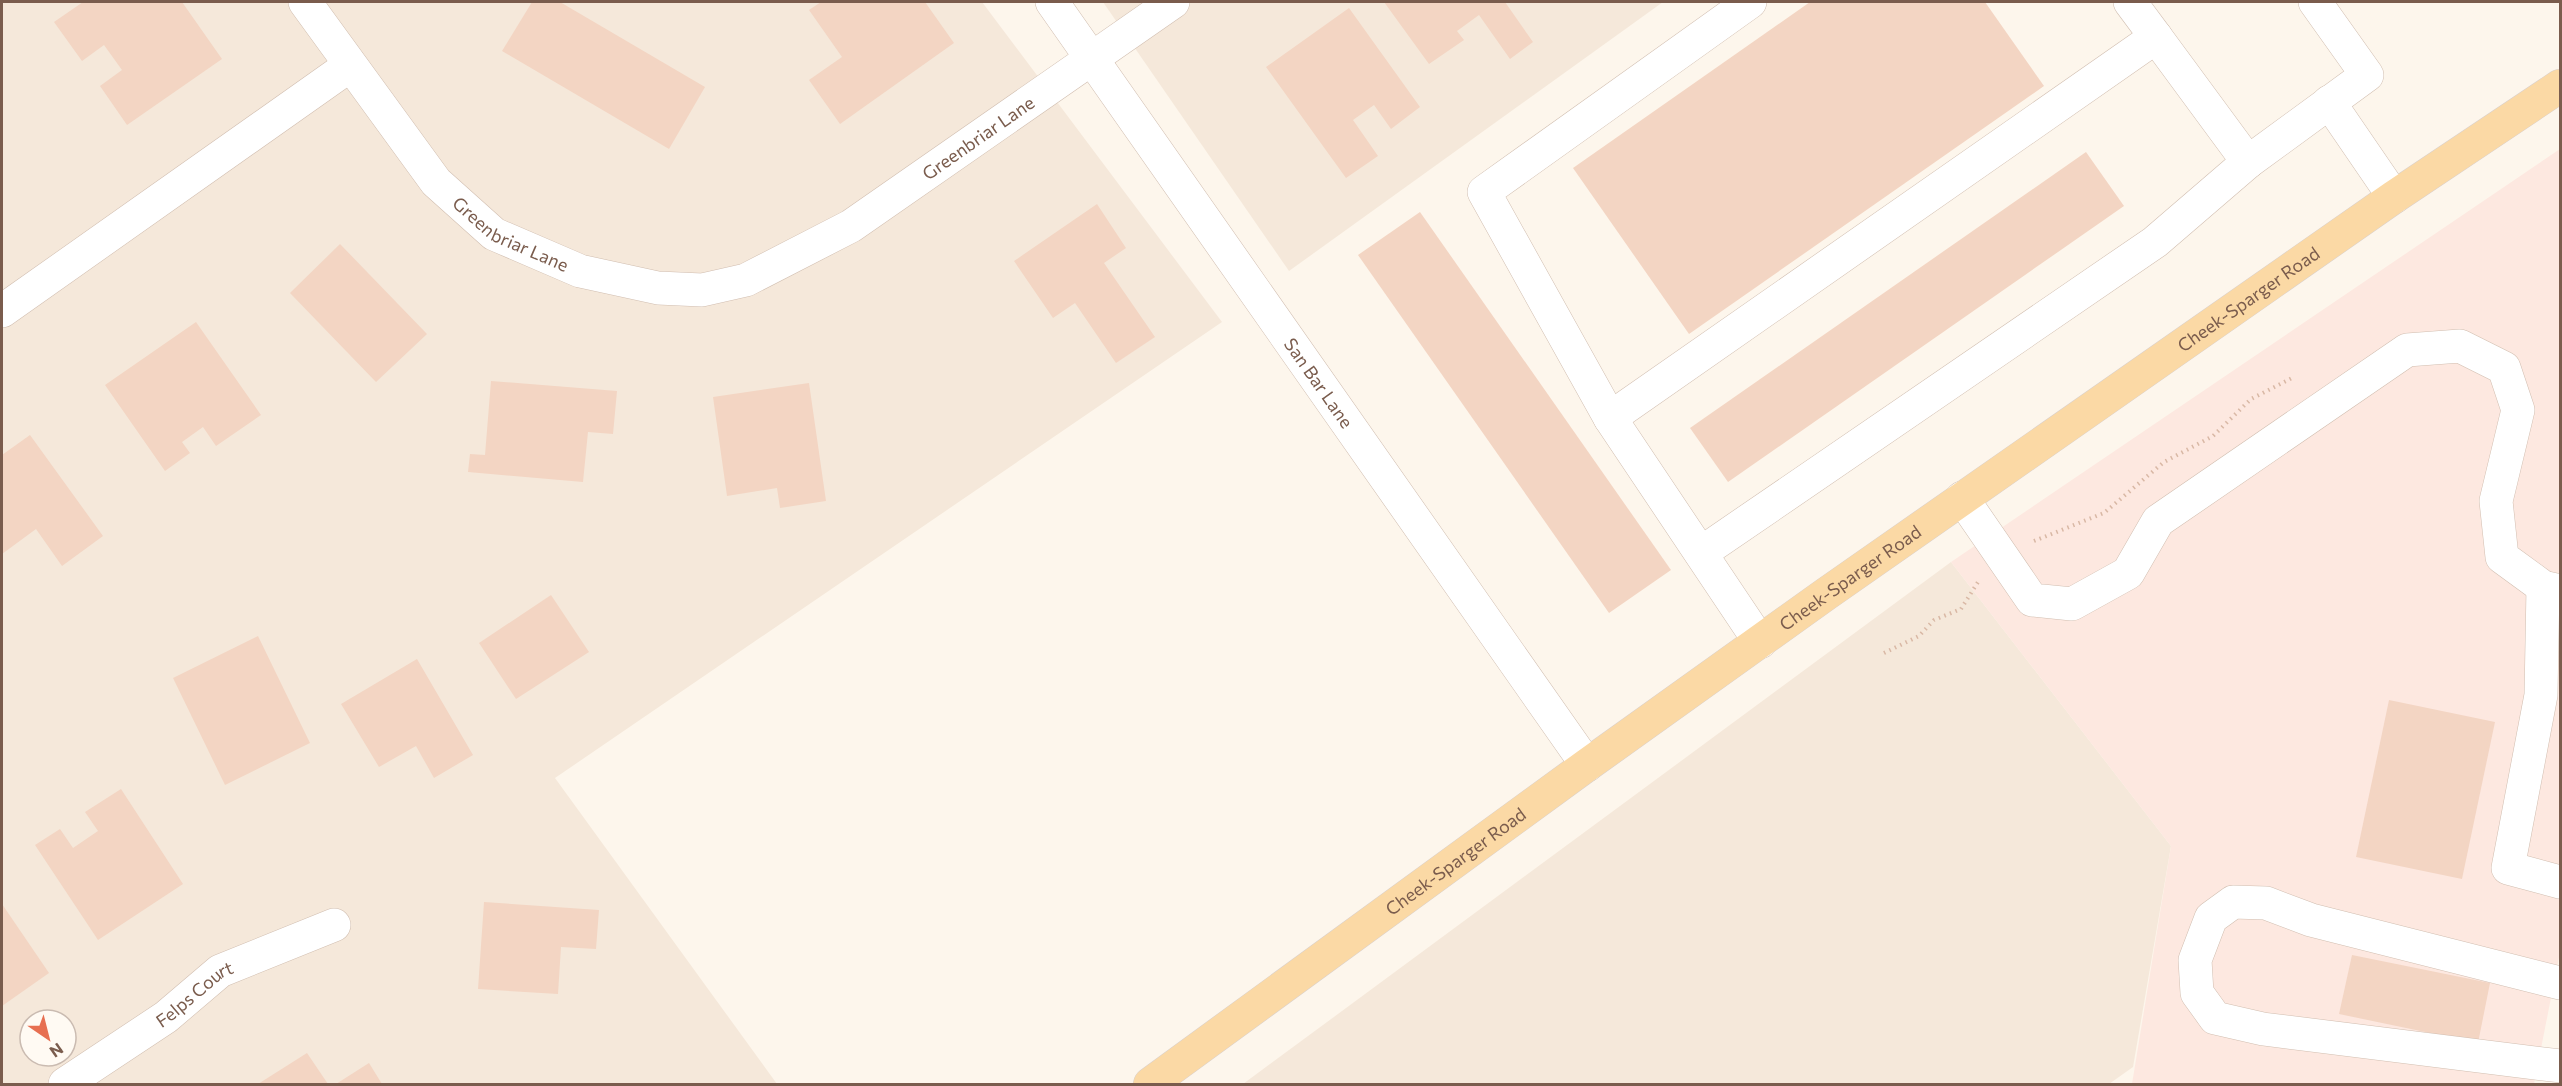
<svg xmlns="http://www.w3.org/2000/svg" width="2562" height="1086" font-family="Commissioner,sans-serif">
<style>
.residential{fill:#f5e8da;fill-rule:evenodd}
.commercial{fill:#fde8e0}
.building{fill:#f3d5c3}
.lines{fill:none;stroke-linecap:round;stroke-linejoin:round}
.minor-casing{stroke:#d1beb0;stroke-width:34}
.major-casing{stroke:#dad1cd;stroke-width:34}
.path{stroke:#d9b8a5;stroke-width:4;stroke-dasharray:1.5 4.5;stroke-linecap:butt}
.minor{stroke:#fff;stroke-width:33}
.major{stroke:#fbd9a5;stroke-width:33}
.labels{text-anchor:middle;dominant-baseline:central;stroke-width:4.5;stroke-linejoin:round;paint-order:stroke}
.street-label{font-size:18px;fill:#7a5c4d;stroke:#fffaf3}
</style>
<rect width="100%" height="100%" fill="#fdf6ec"/>
<g class="residential">
<path d="M 2,2 L 982,2 L 1222,322 L 555,778 L 777,1084 L 2,1084 ZM 30,1020 L 66,1020 L 66,1056 L 30,1056 Z"/>
<polygon points="1103,2 1663,2 1289,271"/>
<polygon points="1951,562 2171,846 2133,1067 2109,1084 1243,1084"/>
</g>
<polygon class="commercial" points="2560,149 2560,952 2534,1084 2132,1084 2171,846 1951,562"/>
<g class="building">
<polygon points="83,2 182,2 222,59 127,125 100,86 122,70 104,45 82,61 54,22"/>
<polygon points="532,2 560,2 705,87 669,149 502,51"/>
<polygon points="821,2 925,2 954,43 840,124 809,80 842,57 809,10"/>
<polygon points="1384,2 1505,2 1533,42 1510,59 1479,15 1457,31 1464,40 1429,64"/>
<polygon points="1810,2 1985,2 2044,86 1689,334 1573,168"/>
<polygon points="1349,8 1420,107 1391,129 1374,105 1353,120 1378,156 1346,178 1266,67"/>
<polygon points="2086,152 2124,206 1728,482 1690,428"/>
<polygon points="1097,204 1126,248 1104,263 1155,337 1116,363 1075,303 1053,318 1014,261"/>
<polygon points="1420,212 1671,570 1609,613 1358,255"/>
<polygon points="340,244 427,334 376,382 290,293"/>
<polygon points="196,322 261,415 216,446 203,427 182,442 190,453 165,471 105,385"/>
<polygon points="491,381 617,391 613,434 588,432 583,482 468,472 470,454 485,455"/>
<polygon points="809,383 826,501 780,508 777,488 727,496 713,397"/>
<polygon points="30,435 103,536 62,566 36,529 2,554 2,455"/>
<polygon points="551,595 589,652 516,699 479,643"/>
<polygon points="258,636 310,743 225,785 173,678"/>
<polygon points="417,659 473,755 434,778 416,746 379,767 341,704"/>
<polygon points="2389,700 2495,722 2462,879 2356,857"/>
<polygon points="121,789 183,884 98,940 35,845 60,829 73,848 98,831 85,812"/>
<polygon points="484,902 599,910 596,949 561,947 558,994 478,989"/>
<polygon points="2,904 49,973 2,1006"/>
<polygon points="2352,955 2490,983 2478,1043 2339,1014"/>
<polygon points="307,1053 328,1084 258,1084"/>
<polygon points="369,1063 382,1084 336,1084"/>
</g>
<g class="lines">
<g class="minor-casing">
<g id="minor">
<path id="s1" d="M 305,2 L 436,182 L 494,234 L 580,271 L 658,288 L 702,290 L 746,280 L 851,226 L 1173,2"/>
<path id="s2" d="M 1052,2 L 1587,765"/>
<polyline points="2130,2 2156,37"/>
<polyline points="2329,102 2394,197"/>
<polyline points="2,311 349,66"/>
<polyline points="1610,418 1484,192 1750,2"/>
<polyline points="1962,498 2032,600 2072,604 2128,573 2158,521 2407,350 2460,346 2504,368 2518,410 2496,501 2502,557 2543,587 2560,591"/>
<polyline points="1701,553 2155,242 2248,162"/>
<polyline points="2543,587 2541,695 2508,868 2560,882"/>
<polyline points="1760,642 1610,418 2156,37 2248,162 2367,75 2315,2"/>
<polyline points="2560,983 2311,920 2266,903 2233,902 2211,918 2195,960 2197,993 2215,1018 2263,1029 2560,1066"/>
<path id="s3" d="M 65,1084 L 166,1017 L 220,971 L 334,925"/>
</g>
</g>
<g class="major-casing">
<g id="major">
<path id="s4" d="M 1150,1084 L 1587,765 L 1826,594 L 2394,197 L 2560,86"/>
</g>
</g>
<g class="path">
<polyline points="2034,541 2104,513 2164,462 2213,436 2251,399 2292,378"/>
<polyline points="1884,653 1919,636 1934,620 1961,609 1978,582"/>
</g>
<use href="#minor" class="minor"/>
<use href="#major" class="major"/>
</g>
<g class="labels">
<g class="street-label">
<text stroke="none"><textPath href="#s1" startOffset="836">Greenbriar Lane</textPath></text>
<text stroke="none"><textPath href="#s1" startOffset="315">Greenbriar Lane</textPath></text>
<text stroke="none"><textPath href="#s4" startOffset="1350">Cheek-Sparger Road</textPath></text>
<text stroke="none"><textPath href="#s2" startOffset="465">San Bar Lane</textPath></text>
<text stroke="none"><textPath href="#s4" startOffset="864">Cheek-Sparger Road</textPath></text>
<text stroke="none"><textPath href="#s4" startOffset="378">Cheek-Sparger Road</textPath></text>
<text stroke="none"><textPath href="#s3" startOffset="158">Felps Court</textPath></text>
</g>
</g>
<rect width="2562" height="1086" fill="none" stroke="#7a5c4d" stroke-width="6"/>
<g transform="translate(48 1038) rotate(145)"><circle r="28" fill="#fffaf3" stroke="#cabbb1" stroke-width="1.5"/>
<path d="M0-4.5L10 22L0 15L-10 22Z" fill="#e76f51"/>
<text y="-9" font-size="16" font-weight="bold" text-anchor="middle" fill="#7a5c4d">N</text>
</g>
</svg>
